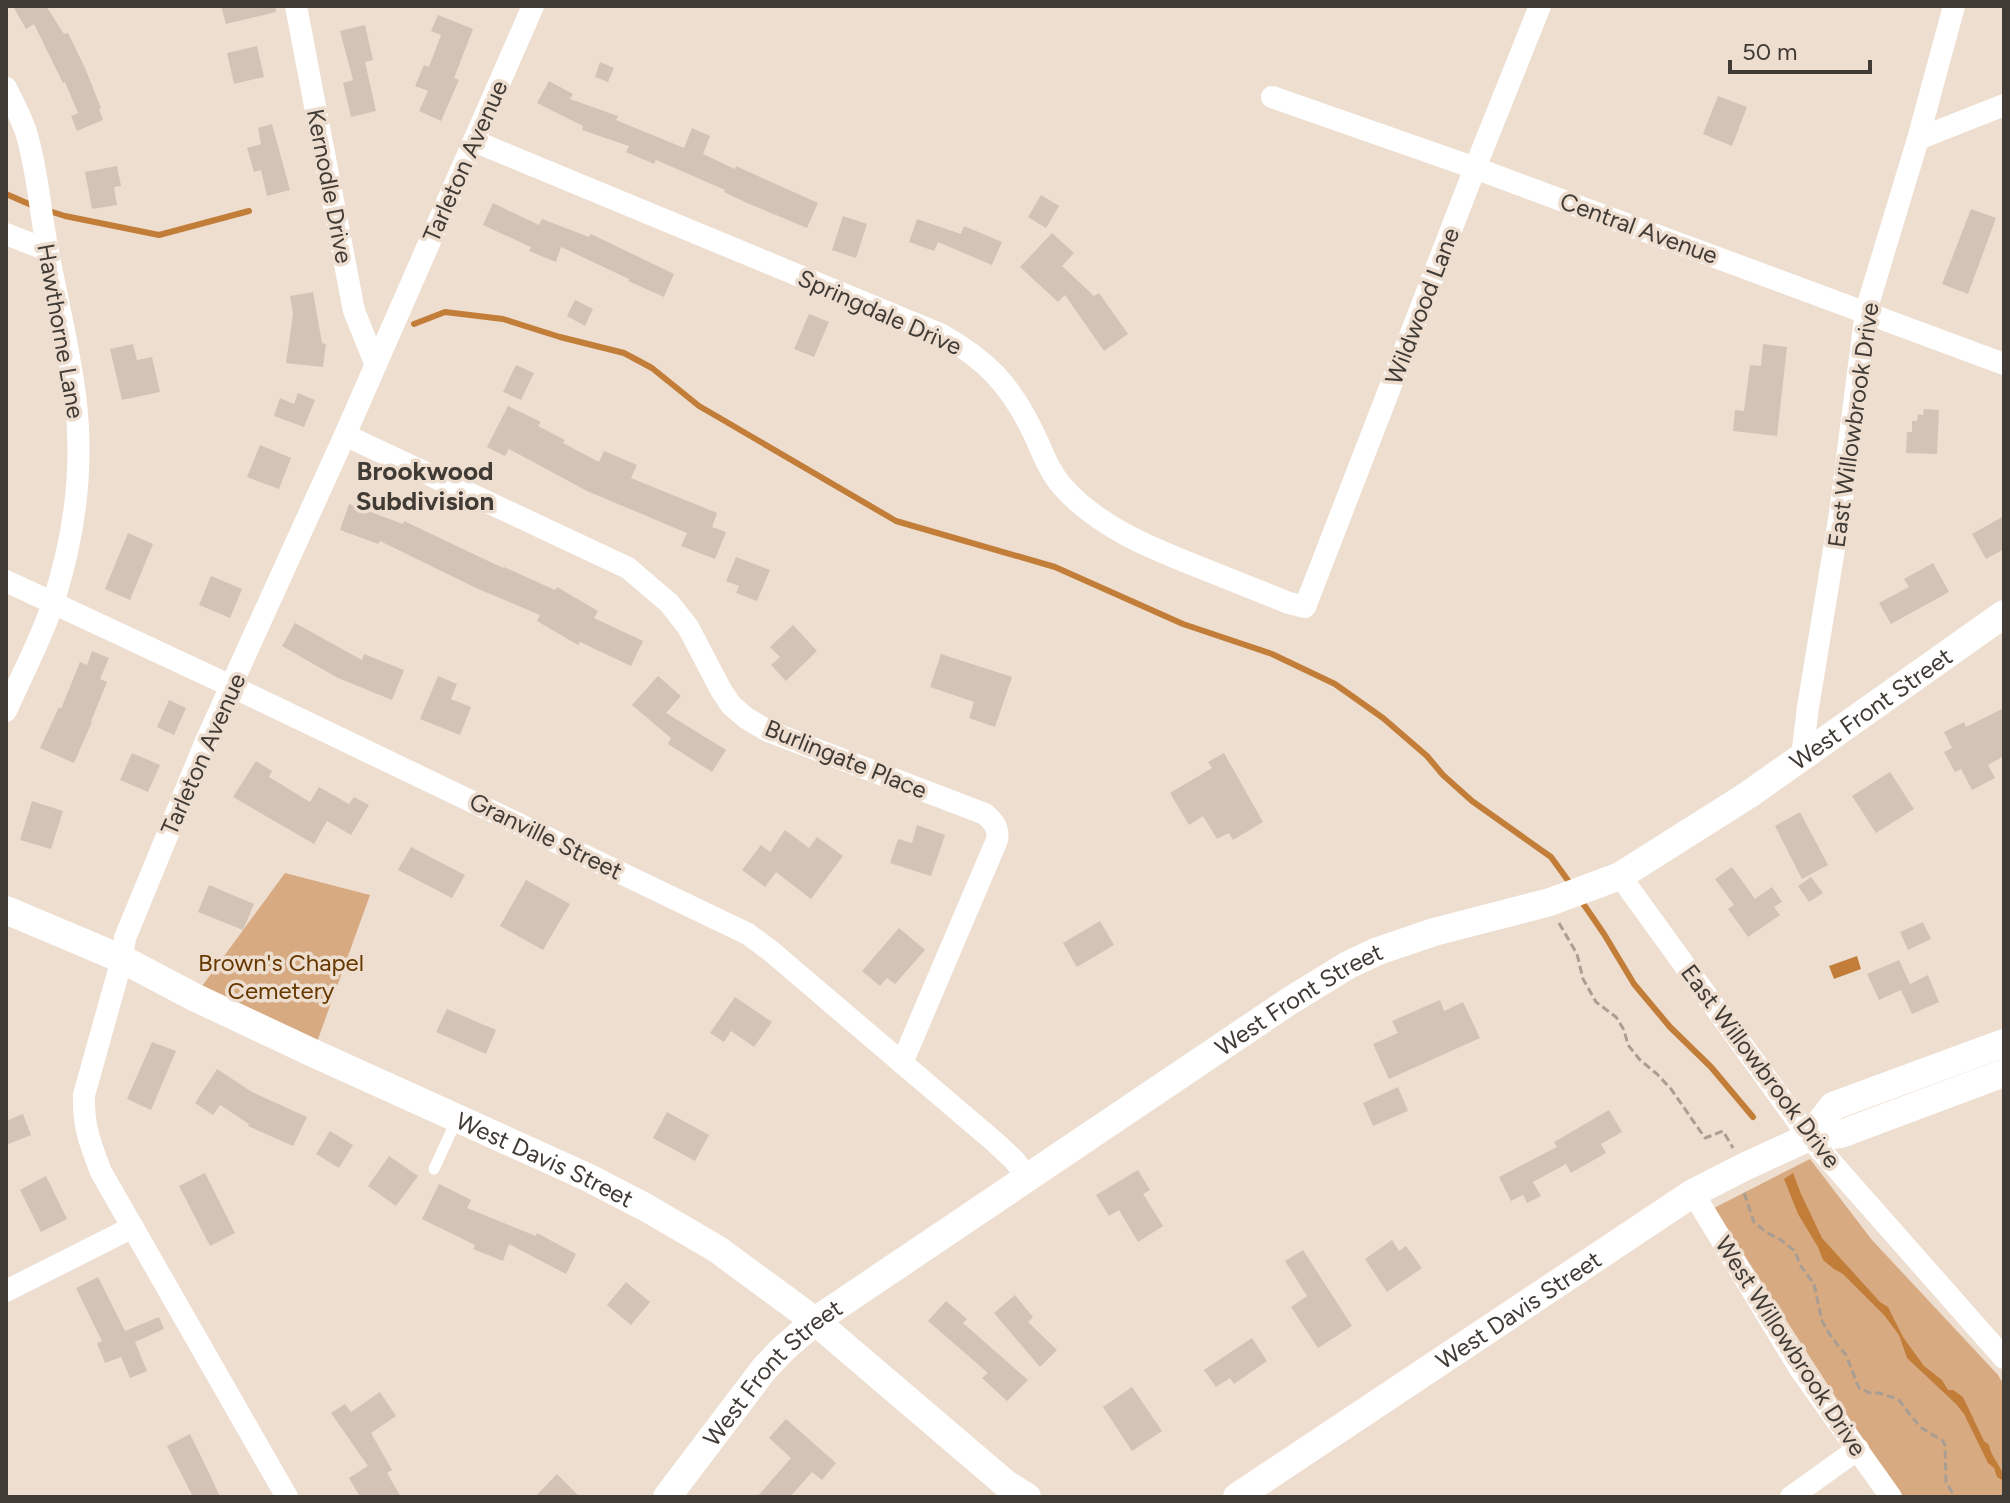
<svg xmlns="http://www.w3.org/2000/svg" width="2010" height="1503" font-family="Figtree,sans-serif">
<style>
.green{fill:#d7aa82}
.water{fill:#c27e39}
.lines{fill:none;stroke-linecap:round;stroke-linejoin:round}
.stream{stroke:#c27e39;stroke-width:6}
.building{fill:#d3c3b6}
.path{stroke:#aa9e93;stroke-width:3;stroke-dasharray:8 4;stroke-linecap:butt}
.service{stroke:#fff;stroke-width:11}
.minor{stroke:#fff;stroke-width:22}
.tertiary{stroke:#fff;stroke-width:28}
.labels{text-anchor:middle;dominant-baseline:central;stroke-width:7;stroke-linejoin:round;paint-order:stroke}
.street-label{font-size:24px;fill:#413b35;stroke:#eeded0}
.park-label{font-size:24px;fill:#663800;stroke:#eeded0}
.neighbourhood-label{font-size:26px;font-weight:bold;fill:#413b35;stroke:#eeded0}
</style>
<rect width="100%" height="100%" fill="#eeded0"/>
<g class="green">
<polygon points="285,873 370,895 313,1053 194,997"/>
<polygon points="1810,1159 1872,1240 1998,1375 2004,1385 2004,1497 1900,1497 1714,1208"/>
</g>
<g class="water">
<polygon points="1857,956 1861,969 1834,979 1829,966"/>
<path d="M 1793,1173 L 1801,1194 L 1822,1238 L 1880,1302 L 1888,1307 L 1903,1337 L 1924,1366 L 1942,1380 L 1948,1390 L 1953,1390 L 1963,1397 L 1984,1441 L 1989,1445 C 1991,1458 2004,1468 2004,1481 L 1997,1477 L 1994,1468 L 1988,1463 L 1964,1414 L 1956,1404 L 1907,1358 L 1899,1335 L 1884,1315 L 1843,1274 L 1834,1269 L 1823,1260 L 1818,1247 L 1798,1214 L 1784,1179 Z"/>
</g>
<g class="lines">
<g class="stream">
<polyline points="6,194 36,207"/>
<polyline points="46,210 65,216 159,235 249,211"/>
<polyline points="414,324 445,312 503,319 560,337 624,353 652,368 699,406 718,417 896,521 1055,567 1183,624 1272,654 1335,684 1383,718 1427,756 1443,775 1472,801 1551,857 1572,886"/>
<polyline points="1580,899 1604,934 1634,984 1670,1027 1711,1067 1753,1117"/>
</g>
</g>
<g class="building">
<polygon points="13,6 46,6 64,34 68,33 85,68 101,108 99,109 103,120 77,131 71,116 78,113 65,82 63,83 34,24 26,29"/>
<polygon points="221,6 276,6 276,12 226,24"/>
<polygon points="438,15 473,29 454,78 459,80 441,121 419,111 428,91 415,86 424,65 429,67 441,35 431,31"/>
<polygon points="365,25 373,60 365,62 376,111 351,117 343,83 353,80 340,31"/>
<polygon points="257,46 264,77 234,84 227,53"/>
<polygon points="600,62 614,68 608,82 595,77"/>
<polygon points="549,81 573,94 570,99 618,116 616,120 684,148 692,128 710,136 703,154 735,169 736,166 818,203 807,228 747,203 724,192 725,190 656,160 654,164 626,152 629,146 582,130 583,126 537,103"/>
<polygon points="1718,96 1747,107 1732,146 1703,134"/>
<polygon points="272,124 290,190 267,196 261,170 254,172 247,148 261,144 258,128"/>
<polygon points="117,166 121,186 114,187 117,205 92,209 85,172"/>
<polygon points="1041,195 1059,206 1046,228 1028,217"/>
<polygon points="493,203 539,225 542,219 589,237 591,234 674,274 664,297 628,281 629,279 561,247 556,262 529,251 531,247 483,225"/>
<polygon points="1971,209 1996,218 1968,294 1942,284"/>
<polygon points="843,216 867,224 856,258 832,250"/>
<polygon points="917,219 961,234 964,226 1002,242 992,265 938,242 934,251 909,242"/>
<polygon points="1052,233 1074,253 1062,266 1094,296 1099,293 1128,334 1104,351 1065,295 1058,302 1020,267"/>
<polygon points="313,292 322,343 326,344 323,367 286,363 293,314 290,296"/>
<polygon points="575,300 593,309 585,326 567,316"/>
<polygon points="809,314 829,322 814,357 794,349"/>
<polygon points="133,344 137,360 152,357 160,392 122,400 110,349"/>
<polygon points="1763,344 1787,347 1777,436 1733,431 1735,410 1744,411 1750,365 1761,366"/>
<polygon points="516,365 534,373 521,400 503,392"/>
<polygon points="298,393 315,400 304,427 274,416 280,398 294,404"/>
<polygon points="508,406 541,422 538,426 565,440 563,443 599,462 604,451 637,465 631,478 717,513 712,527 726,532 715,559 681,546 687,533 587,491 509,449 505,456 487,447"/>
<polygon points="1924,409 1939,410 1937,454 1906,453 1907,432 1912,432 1912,421 1917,421 1918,414 1923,415"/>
<polygon points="260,445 291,458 279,489 247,477"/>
<polygon points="349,504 403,524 404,521 503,568 504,567 555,590 557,587 598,611 594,618 643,641 631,666 580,642 578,645 537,621 540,615 476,588 380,541 378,544 340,530"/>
<polygon points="2004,516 2004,549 1986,559 1972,534"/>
<polygon points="128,533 153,544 130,600 105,589"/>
<polygon points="736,557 770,570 757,601 736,593 739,586 726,581"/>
<polygon points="1933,563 1949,592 1891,624 1879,603 1909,587 1904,579"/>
<polygon points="211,576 242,589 230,618 199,605"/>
<polygon points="295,623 362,660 364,654 404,670 392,700 338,678 282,646"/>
<polygon points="793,625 817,651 786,681 771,665 780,657 770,647"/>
<polygon points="92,651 109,658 100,679 107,682 91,721 92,722 74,763 40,748 59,707 61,709 80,662 87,665"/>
<polygon points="941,654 1012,677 995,727 969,718 974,702 930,687"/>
<polygon points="438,676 457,684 451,699 471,707 460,735 420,719"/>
<polygon points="658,676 681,696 666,713 726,750 712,772 668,744 671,738 632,705"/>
<polygon points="169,700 186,708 174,735 157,727"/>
<polygon points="2004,708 2004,756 1988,765 1995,778 1972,790 1961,769 1955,772 1944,752 1952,748 1944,732 1964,722 1966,727"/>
<polygon points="132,753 160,765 148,792 120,780"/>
<polygon points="1224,753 1263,822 1233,840 1229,833 1217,839 1203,816 1189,825 1170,793 1212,768 1208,762"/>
<polygon points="256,761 272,771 269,777 310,802 319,787 349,804 354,797 369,805 351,835 327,821 314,844 233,797"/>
<polygon points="1890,772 1914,809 1876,833 1852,796"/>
<polygon points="32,801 63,811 51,849 20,840"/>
<polygon points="1800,812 1828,865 1802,879 1775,826"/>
<polygon points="917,825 945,835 931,876 890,863 898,839 912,843"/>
<polygon points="785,830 809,848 817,837 843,856 811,899 776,872 765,887 742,870 761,845 770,852"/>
<polygon points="411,847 465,875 452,898 398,870"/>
<polygon points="1732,867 1755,899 1772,887 1782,902 1774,907 1780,915 1748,937 1728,909 1734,905 1715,879"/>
<polygon points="1811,877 1823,893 1809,902 1798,886"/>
<polygon points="526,880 570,904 543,950 500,926"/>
<polygon points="209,885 254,904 243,930 198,912"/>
<polygon points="1100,921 1114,945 1077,967 1063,943"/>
<polygon points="1923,922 1931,939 1908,950 1900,932"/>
<polygon points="899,928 925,950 895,984 887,978 880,986 862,971"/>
<polygon points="1899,960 1910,984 1928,975 1939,1002 1912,1014 1901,990 1879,1000 1867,974"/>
<polygon points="735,997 772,1022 754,1047 731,1031 724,1042 710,1033"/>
<polygon points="1440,1000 1444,1011 1463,1002 1480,1038 1389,1079 1373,1044 1398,1033 1392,1021"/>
<polygon points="447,1009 496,1030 486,1054 436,1032"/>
<polygon points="152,1042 176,1051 151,1110 127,1099"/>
<polygon points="217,1069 252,1092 307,1117 293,1146 248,1126 249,1124 220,1105 213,1115 195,1103"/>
<polygon points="1398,1087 1408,1111 1373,1126 1363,1103"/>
<polygon points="1609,1110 1622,1132 1601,1144 1606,1153 1571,1173 1566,1164 1533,1182 1541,1196 1527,1203 1523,1195 1511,1201 1499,1177 1557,1147 1554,1142"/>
<polygon points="667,1112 709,1135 695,1161 653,1138"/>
<polygon points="23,1114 31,1135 6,1145 6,1121"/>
<polygon points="330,1131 353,1145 339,1168 316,1154"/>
<polygon points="389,1156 418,1176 396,1206 368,1186"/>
<polygon points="1138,1170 1150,1190 1143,1194 1163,1226 1138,1242 1119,1210 1109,1216 1096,1195"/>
<polygon points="205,1173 235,1233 210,1246 179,1186"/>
<polygon points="46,1176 67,1219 41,1232 20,1190"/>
<polygon points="439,1184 471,1200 467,1208 536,1236 537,1233 576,1254 566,1274 509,1244 503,1261 473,1249 475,1245 422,1219"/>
<polygon points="1392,1240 1399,1251 1406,1246 1422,1268 1387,1292 1365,1259"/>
<polygon points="1303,1250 1352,1326 1318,1348 1291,1307 1307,1296 1285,1261"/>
<polygon points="98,1277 125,1331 159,1317 164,1329 135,1342 147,1371 130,1378 121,1357 105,1363 97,1343 102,1341 76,1288"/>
<polygon points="626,1282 650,1302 631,1325 607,1305"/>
<polygon points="1015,1295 1033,1317 1028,1322 1057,1350 1040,1367 994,1313"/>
<polygon points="946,1301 967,1319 963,1323 1028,1380 1007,1401 982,1378 988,1373 928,1321"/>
<polygon points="1252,1338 1267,1361 1234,1384 1230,1378 1216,1387 1204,1370"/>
<polygon points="1132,1387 1162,1431 1132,1451 1103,1407"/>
<polygon points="380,1392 396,1416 371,1433 392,1470 387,1473 401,1497 360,1497 349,1478 368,1466 331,1413 345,1404 351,1412"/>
<polygon points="786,1419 836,1463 822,1480 812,1472 790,1497 757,1497 791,1458 769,1438"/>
<polygon points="190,1434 211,1477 220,1497 193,1497 167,1446"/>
<polygon points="557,1474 580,1497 535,1497"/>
</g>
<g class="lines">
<g class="path">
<polyline points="1559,923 1577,954 1583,979 1596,1002 1616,1017 1624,1030 1628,1045 1640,1060 1657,1074 1671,1089 1705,1138 1723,1131 1733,1148"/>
<polyline points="1744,1193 1754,1222 1766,1232 1781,1240 1795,1251 1800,1265 1814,1284 1822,1321 1832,1338 1846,1355 1859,1388 1870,1393 1879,1393 1898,1399 1920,1427 1943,1441 1945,1446 1946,1482 1955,1497"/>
</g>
<polyline class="service" points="434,1169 457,1119"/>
<g class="minor">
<polyline points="296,6 354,311 375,363"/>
<path d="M 6,88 C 13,102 21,117 26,132 C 38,171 40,213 48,252 C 57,300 69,347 75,395 C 84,464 75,534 54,600 C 43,636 21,676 6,711"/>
<polyline points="1272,97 1475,168 2004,364"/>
<polyline points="1918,139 2004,105"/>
<path d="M 474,141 L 942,335 C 987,360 1011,386 1033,432 C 1042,450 1048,470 1062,486 C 1099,528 1153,549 1204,569 C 1232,580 1261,592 1289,603 L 1305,607 L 1475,168 L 1540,6"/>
<polyline points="6,234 47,250"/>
<path d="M 345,435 L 628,568 L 669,603 L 688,627 L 721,690 L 731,705 L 746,718 L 768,731 L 985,814 C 994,822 999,828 997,840 L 902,1063"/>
<polyline points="6,581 233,687 748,934 772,952 996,1143 1014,1160 1028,1178"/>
<polyline points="1802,756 1808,707 1840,513 1866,311 1918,139 1954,6"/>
<polyline points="1620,876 1809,1137 2004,1358"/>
<polyline points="1693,1193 1800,1369 1891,1497"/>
<polyline points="6,1291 133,1227"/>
<path d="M 287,1497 L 101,1172 C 90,1143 83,1126 84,1095 L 122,959 L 125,938 L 206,741 L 345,435 L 533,6"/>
<polyline points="1791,1497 1858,1449"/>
</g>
<g class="tertiary">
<path id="s1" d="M 6,910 L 122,959 L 194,997 L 313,1053 L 587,1177 L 645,1207 L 717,1249 L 815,1321 L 1006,1484 L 1027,1497"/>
<polyline points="1809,1137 1833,1106 2004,1043"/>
<path id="s2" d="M 667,1497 L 764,1369 L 782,1350 L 815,1321 L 1288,1002 L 1348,965 L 1378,951 L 1434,932 L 1550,902 L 1620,876 L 1748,795 L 2004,614"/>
<path id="s3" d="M 1237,1497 L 1693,1193 L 1744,1167 L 1809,1137 L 1841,1134 L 2004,1073"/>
</g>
</g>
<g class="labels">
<g class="street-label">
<text transform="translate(465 161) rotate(-66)">Tarleton Avenue</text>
<text transform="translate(330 186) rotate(79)">Kernodle Drive</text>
<text transform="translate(1639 228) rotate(20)">Central Avenue</text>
<text transform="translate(1422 306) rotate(-69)">Wildwood Lane</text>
<text transform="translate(880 312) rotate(24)">Springdale Drive</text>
<text transform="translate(61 331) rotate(80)">Hawthorne Lane</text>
<text transform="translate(1853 425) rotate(-82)">East Willowbrook Drive</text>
<text stroke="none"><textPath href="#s2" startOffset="1460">West Front Street</textPath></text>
<text transform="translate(203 754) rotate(-66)">Tarleton Avenue</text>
<text transform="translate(846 759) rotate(22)">Burlingate Place</text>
<text transform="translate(546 836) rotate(26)">Granville Street</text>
<text stroke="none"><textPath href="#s2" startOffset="812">West Front Street</textPath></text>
<text transform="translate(1761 1066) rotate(53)">East Willowbrook Drive</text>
<text stroke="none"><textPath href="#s1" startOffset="594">West Davis Street</textPath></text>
<text stroke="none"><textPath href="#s3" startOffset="338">West Davis Street</textPath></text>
<text transform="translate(1791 1346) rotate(57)">West Willowbrook Drive</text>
<text stroke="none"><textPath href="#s2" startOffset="164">West Front Street</textPath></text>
</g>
<g class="park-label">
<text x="281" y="962">Brown's Chapel<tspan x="281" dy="28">Cemetery</tspan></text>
</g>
<g class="neighbourhood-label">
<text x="425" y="471">Brookwood<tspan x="425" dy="30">Subdivision</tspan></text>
</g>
</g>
<rect width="2010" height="1503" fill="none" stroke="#413b35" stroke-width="16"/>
<path d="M1730 60v12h140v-12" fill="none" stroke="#413b35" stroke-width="4"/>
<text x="1742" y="60" font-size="24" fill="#413b35" stroke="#eeded0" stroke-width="6" paint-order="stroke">50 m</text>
</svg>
